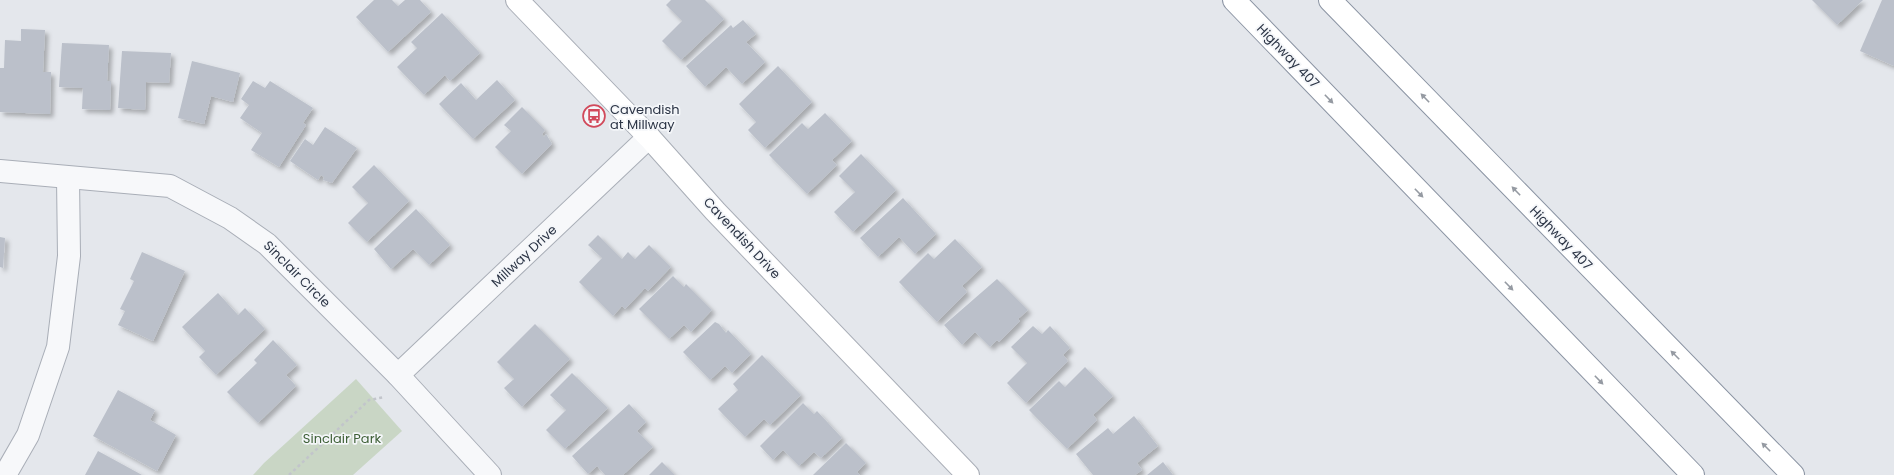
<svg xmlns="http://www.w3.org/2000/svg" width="1894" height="475" font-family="Poppins,sans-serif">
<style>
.green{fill:#c9d6c5}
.building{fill:#bbc0ca;filter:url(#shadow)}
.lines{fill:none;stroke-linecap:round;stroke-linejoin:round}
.street-casing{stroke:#a9aeb7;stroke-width:24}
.secondary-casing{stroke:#a9aeb7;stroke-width:24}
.highway-casing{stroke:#8b94a3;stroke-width:24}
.path{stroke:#c2c5cb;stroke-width:2.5;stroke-dasharray:3 3;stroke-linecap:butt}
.street{stroke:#f7f8fa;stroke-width:22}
.secondary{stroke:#fff;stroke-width:22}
.highway{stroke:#fff;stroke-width:22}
.oneway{fill:#959aa2}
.labels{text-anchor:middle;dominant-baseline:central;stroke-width:3.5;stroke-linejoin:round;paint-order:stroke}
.street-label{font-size:13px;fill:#2b3445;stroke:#f4f6f9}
.poi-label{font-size:13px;fill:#2b3445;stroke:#f4f6f9;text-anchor:start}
.park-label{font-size:13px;fill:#3f6138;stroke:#f4f6f9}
</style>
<defs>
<filter id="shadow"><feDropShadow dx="3.5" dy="3.5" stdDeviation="2" flood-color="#0004"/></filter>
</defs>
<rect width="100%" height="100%" fill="#e4e7ec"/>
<polygon class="green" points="356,379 402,431 353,475 253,475 264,463"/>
<g class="building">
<polygon points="374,0 392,0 398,6 405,0 420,0 431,12 388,52 356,17"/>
<polygon points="671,0 705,0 724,19 681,60 662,41 682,21 666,5"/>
<polygon points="1812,0 1863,0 1837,25"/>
<polygon points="1882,0 1894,0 1894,66 1860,51"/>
<polygon points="442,13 480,53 450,81 445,75 424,95 397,67 417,48 411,42"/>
<polygon points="743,20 756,34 746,42 765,62 742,84 726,67 705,87 686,66 731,25 733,28"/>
<polygon points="21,29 45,30 43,72 51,72 50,114 0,112 0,68 4,68 5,40 21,41"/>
<polygon points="62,43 109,45 107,81 111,81 110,110 82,109 83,88 59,87"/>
<polygon points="122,51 171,53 169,83 146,82 145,110 118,108"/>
<polygon points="192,61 240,73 233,102 211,96 204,124 178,118"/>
<polygon points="778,66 812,102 765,148 748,130 756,122 739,104"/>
<polygon points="497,80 515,100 473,139 439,104 461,83 476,100"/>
<polygon points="253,81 265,88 270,81 313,108 303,123 306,125 279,167 251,150 262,133 240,118 249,105 241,99"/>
<polygon points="522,107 545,130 542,134 544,137 546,134 552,144 522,174 495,147 511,131 504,125"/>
<polygon points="825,113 852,141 832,160 837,165 807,194 769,155 802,123 808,129"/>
<polygon points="325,127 357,148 332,183 323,180 324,177 321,175 318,180 290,161 305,139 313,145"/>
<polygon points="861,154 896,190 853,232 834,212 855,192 839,176"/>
<polygon points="374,165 409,201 367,242 348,223 368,203 352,187"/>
<polygon points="903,198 936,234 915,254 899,237 878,257 860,238"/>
<polygon points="416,209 450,245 429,265 413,249 391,269 374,249"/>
<polygon points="598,235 622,259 628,252 635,259 649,245 671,267 648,291 645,288 625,309 622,306 613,316 579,282 602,258 588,245"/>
<polygon points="0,237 5,238 3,268 0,267"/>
<polygon points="955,239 982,267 962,286 967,292 937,322 899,282 928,253 934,259"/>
<polygon points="142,252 185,271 153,341 118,325 125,311 120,309 134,281 130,279"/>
<polygon points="673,276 684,287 686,284 712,310 691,332 684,325 669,339 639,309"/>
<polygon points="997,279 1028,310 1018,319 1020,321 999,342 997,340 990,347 975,332 962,345 944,325"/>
<polygon points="218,293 238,315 245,308 265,329 216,375 199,357 205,351 182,327"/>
<polygon points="715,322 719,324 726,333 728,330 751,354 732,373 725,366 710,380 683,352"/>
<polygon points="535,324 570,359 522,407 504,388 514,379 497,362"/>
<polygon points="1033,326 1042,334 1050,326 1070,348 1063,355 1068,361 1026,403 1007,383 1027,363 1011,347"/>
<polygon points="273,340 297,365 286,375 296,386 258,423 227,392 257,363 254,360"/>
<polygon points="762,355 801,395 770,425 764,419 745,437 718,409 738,390 733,384"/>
<polygon points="1085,367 1113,396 1093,415 1097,420 1067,449 1029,410 1059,381 1065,387"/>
<polygon points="572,373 608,408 565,449 546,430 566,410 550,395"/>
<polygon points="118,390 155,410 150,420 176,435 157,471 93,436"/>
<polygon points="803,403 814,414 817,411 842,438 821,458 814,452 799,466 783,450 773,460 760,446"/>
<polygon points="629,404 646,422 637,431 653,447 623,475 605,475 597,466 588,474 572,456"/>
<polygon points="1134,416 1158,446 1137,463 1142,470 1135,475 1093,475 1076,454 1108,428 1113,434"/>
<polygon points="846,443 866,463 857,472 860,475 813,475"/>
<polygon points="98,451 142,475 85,475"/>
<polygon points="662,462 675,475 649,475"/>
<polygon points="1163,462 1173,475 1147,475"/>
</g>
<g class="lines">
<g class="street-casing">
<g id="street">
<polyline points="0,171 170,186 230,218 267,244 398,375 490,475"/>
<polyline points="398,375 649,137"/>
<polyline points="5,475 28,435 58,347 69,256 68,178"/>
</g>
</g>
<g class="secondary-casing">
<polyline id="secondary" points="517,0 649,137 715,211 968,475"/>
</g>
<g class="highway-casing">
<g id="highway">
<polyline points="1234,0 1693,475"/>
<polyline points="1330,0 1793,475"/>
</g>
</g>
<polyline class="path" points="289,475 369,400 385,397"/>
<use href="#street" class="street"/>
<use href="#secondary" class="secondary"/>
<use href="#highway" class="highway"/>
</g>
<defs><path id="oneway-solid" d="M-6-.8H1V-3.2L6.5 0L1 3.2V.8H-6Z"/></defs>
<g class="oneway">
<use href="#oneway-solid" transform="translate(1425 98) rotate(-134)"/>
<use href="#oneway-solid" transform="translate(1329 99) rotate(46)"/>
<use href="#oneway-solid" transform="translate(1516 191) rotate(-134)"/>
<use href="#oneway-solid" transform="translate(1419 193) rotate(46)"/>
<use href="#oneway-solid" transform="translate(1509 286) rotate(46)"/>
<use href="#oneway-solid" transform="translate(1675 355) rotate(-135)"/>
<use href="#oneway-solid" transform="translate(1599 380) rotate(46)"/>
<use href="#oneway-solid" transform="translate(1766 447) rotate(-135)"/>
</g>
<defs>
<g id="bus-ring" transform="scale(1.15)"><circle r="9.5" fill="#f4f6f9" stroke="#d1495b" stroke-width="1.5"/><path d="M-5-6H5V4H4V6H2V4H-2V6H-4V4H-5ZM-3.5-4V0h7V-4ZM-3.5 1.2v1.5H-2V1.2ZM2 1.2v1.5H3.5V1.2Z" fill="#d1495b"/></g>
</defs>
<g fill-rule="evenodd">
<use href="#bus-ring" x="594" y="116"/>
</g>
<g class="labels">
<g class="street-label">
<text transform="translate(1288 56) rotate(46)">Highway 407</text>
<text transform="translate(742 238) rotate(47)">Cavendish Drive</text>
<text transform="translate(1561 238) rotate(46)">Highway 407</text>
<text transform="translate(524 256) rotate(-43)">Millway Drive</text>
<text transform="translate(297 274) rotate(45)">Sinclair Circle</text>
</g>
<g class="poi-label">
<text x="610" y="109">Cavendish<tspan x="610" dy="15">at Millway</tspan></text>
</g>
<g class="park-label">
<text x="342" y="438">Sinclair Park</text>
</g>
</g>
</svg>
